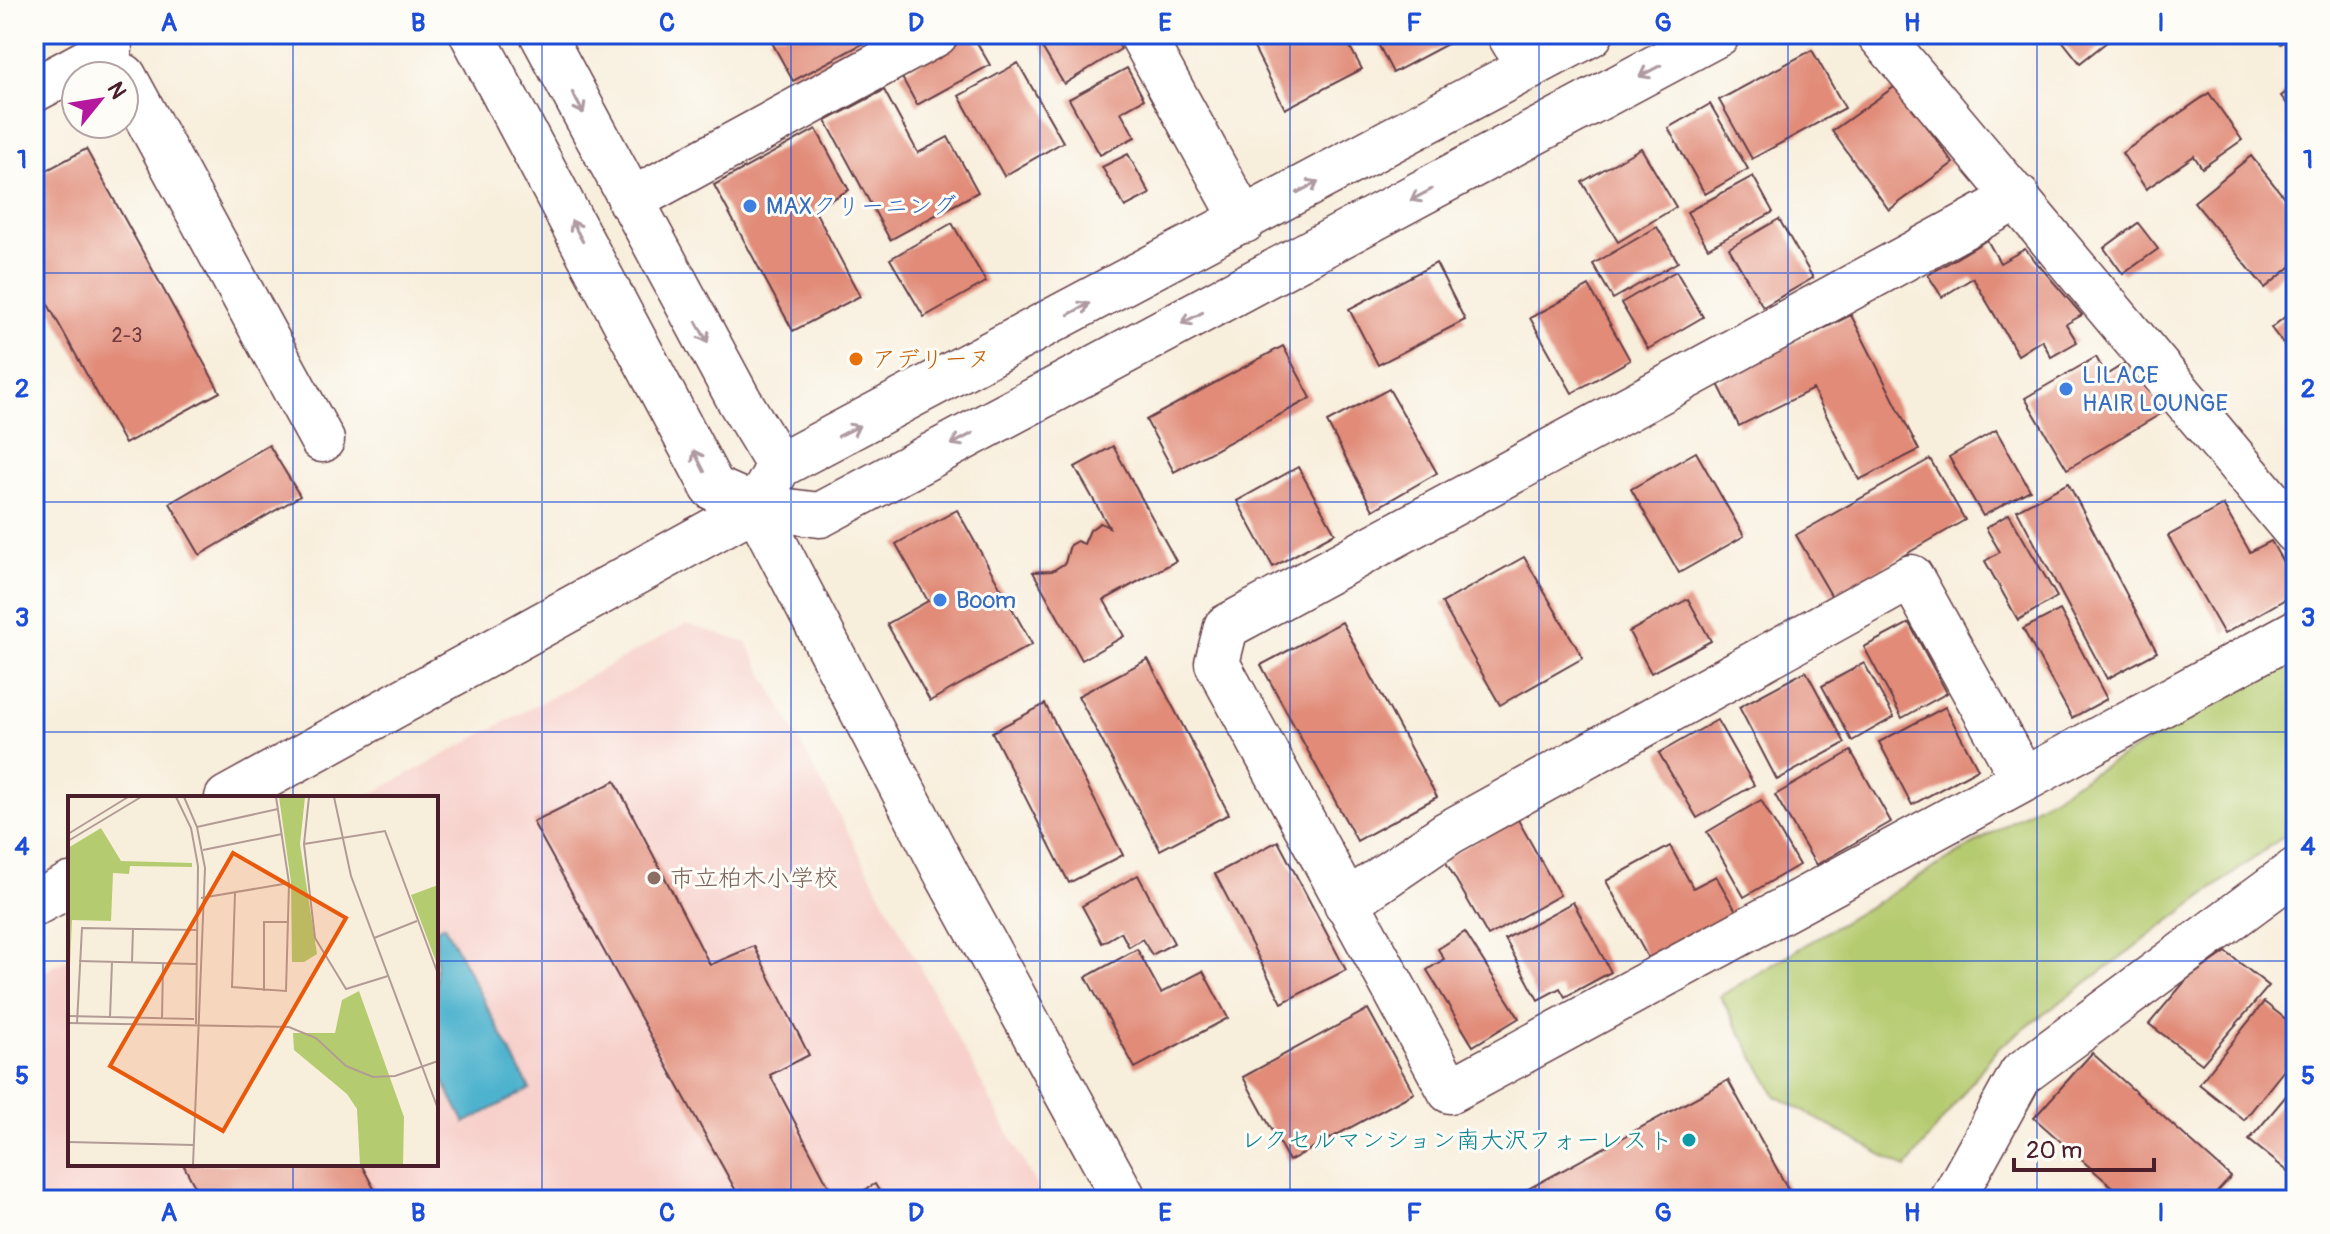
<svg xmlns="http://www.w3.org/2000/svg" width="2330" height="1234" font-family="Pangolin,'Klee One',sans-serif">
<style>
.built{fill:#f7d0cb}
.green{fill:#b5cb6f;stroke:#80754d;stroke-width:2}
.water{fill:#4eb2cd;stroke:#4c687c;stroke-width:2}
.building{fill:#e18b78}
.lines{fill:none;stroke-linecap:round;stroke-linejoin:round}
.minor-casing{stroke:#643e46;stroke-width:47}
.minor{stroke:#fff;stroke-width:44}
.oneway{stroke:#ae9aa0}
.grid{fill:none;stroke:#1d4ed8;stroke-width:2;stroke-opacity:0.55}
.shop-dot{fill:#3f7fe0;stroke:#fdfcf7;stroke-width:3}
.food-dot{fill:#e8710a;stroke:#fdfcf7;stroke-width:3}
.education-dot{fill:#8d6e63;stroke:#fdfcf7;stroke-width:3}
.culture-dot{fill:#0f9aa8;stroke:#fdfcf7;stroke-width:3}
.labels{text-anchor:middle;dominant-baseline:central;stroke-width:6;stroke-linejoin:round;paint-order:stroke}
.number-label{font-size:20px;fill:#703a3e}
.shop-label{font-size:24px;fill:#366cbe;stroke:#fdfcf7;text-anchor:start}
.food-label{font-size:24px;fill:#c56008;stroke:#fdfcf7;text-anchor:start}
.education-label{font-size:24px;fill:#785e54;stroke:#fdfcf7;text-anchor:start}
.culture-label{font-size:24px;fill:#0d838f;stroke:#fdfcf7;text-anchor:end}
.inset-road{fill:none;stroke:#b29b95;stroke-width:2}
.view{fill:#e8590c;fill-opacity:0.15;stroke:#e8590c;stroke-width:4}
.inset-edge{fill:none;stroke:#4a1f2b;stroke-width:4}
.neatline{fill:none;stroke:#1d4ed8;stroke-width:3}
.grid-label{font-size:26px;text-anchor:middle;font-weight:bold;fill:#1d4ed8}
</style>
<rect width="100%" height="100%" fill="#fdfcf7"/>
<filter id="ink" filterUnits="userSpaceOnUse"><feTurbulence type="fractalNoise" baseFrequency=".0125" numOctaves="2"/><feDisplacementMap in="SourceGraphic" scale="16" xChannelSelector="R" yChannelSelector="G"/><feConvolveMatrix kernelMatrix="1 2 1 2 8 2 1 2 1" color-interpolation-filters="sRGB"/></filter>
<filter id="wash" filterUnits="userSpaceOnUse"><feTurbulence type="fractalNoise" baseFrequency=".006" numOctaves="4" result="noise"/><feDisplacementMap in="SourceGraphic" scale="32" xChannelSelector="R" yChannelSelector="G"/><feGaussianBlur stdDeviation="1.8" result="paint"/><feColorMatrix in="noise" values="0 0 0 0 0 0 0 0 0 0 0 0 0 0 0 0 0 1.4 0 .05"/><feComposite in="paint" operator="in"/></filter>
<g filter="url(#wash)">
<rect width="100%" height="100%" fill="#f8eedc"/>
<polygon class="built" points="686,624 747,643 1044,1200 34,1200 34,977 70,958 70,1164 436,1164 436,798 364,798"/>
<polygon class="green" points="2296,659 2296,827 1997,1049 1906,1168 1776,1096 1720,996 2089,775"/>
<polygon class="water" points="444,925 530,1089 465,1123 436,1067 436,929"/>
<g id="blocks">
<g class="building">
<polygon points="774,34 860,34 864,43 793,81 769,37"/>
<polygon points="972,34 990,65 917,105 900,74"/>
<polygon points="1034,34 1111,34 1121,49 1064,84"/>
<polygon points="1247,34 1343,34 1362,69 1285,109"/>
<polygon points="1373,34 1466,34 1393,73"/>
<polygon points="2057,34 2117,34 2080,63"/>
<polygon points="2274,34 2296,34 2296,35 2281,44"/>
<polygon points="1812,50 1845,108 1752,159 1719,100"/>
<polygon points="1018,63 1063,142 1004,176 959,96"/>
<polygon points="1127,68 1144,99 1121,112 1135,137 1100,155 1069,99"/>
<polygon points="1897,85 1953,163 1889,210 1832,131"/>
<polygon points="2296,85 2296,116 2281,96"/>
<polygon points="884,90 918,153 948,137 978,192 890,240 826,121"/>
<polygon points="2209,93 2242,140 2202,168 2194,156 2146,189 2122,153"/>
<polygon points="1710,104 1748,169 1705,194 1668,128"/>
<polygon points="816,129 849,190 814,209 860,296 793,331 714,185"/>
<polygon points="1641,148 1676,207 1618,242 1582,182"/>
<polygon points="86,149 220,392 125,444 34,279 34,177"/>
<polygon points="1128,154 1150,194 1125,207 1102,167"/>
<polygon points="2251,156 2296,212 2296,262 2265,288 2194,202"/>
<polygon points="1753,176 1773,212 1708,248 1687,212"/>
<polygon points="1779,219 1813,278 1763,307 1729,248"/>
<polygon points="952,223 986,282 924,317 890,259"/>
<polygon points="2138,223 2158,249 2123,274 2104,248"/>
<polygon points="1657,227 1678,262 1613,299 1593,264"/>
<polygon points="1987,240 2000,263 2025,249 2082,315 2066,324 2077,342 2051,357 2042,340 2018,355 1973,278 1942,297 1928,275"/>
<polygon points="1436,263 1465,320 1378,365 1349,309"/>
<polygon points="1676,271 1703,317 1648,349 1621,303"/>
<polygon points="1589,286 1630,360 1572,393 1530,318"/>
<polygon points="2296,308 2296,360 2271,328"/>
<polygon points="1851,315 1919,450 1859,480 1813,389 1739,426 1717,382"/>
<polygon points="1283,346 1311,398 1174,472 1146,420"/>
<polygon points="2096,357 2106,375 2132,359 2164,412 2067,469 2025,398"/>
<polygon points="1389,389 1437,473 1373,510 1327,422"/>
<polygon points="1996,430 2030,490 1983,516 1949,457"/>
<polygon points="269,445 300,496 200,555 170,503"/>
<polygon points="1113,446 1176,561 1104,600 1124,636 1082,660 1033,572 1052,571 1065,563 1070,545 1077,541 1084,544 1090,530 1100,523 1109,527 1075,467"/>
<polygon points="1696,452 1744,536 1679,573 1631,489"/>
<polygon points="1930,459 1965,520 1832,597 1796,535"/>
<polygon points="1298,467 1335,533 1273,567 1237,501"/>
<polygon points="2068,483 2157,652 2107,679 2017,510"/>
<polygon points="2223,505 2250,552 2271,541 2296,585 2296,593 2224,634 2168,536"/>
<polygon points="957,510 1032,644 930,701 887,624 928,601 896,544"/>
<polygon points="2009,514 2057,597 2018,620 1985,561 2000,552 1986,528"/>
<polygon points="1524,557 1583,658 1500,705 1442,603"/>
<polygon points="1688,599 1711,641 1651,673 1629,632"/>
<polygon points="2060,610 2107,699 2072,718 2023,629"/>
<polygon points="1342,622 1437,797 1357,841 1261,665"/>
<polygon points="1909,623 1947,693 1902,718 1864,647"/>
<polygon points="1148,659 1229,814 1160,850 1078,696"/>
<polygon points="1864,663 1894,717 1852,741 1822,686"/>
<polygon points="1806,671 1845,743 1777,780 1739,707"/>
<polygon points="1045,704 1123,855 1069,883 992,732"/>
<polygon points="1945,707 1978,769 1912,805 1879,742"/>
<polygon points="1717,720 1754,785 1697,818 1659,753"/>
<polygon points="1851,751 1891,822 1816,865 1775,795"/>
<polygon points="615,781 710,965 754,946 809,1055 770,1075 836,1200 741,1200 533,822"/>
<polygon points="1761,800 1799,865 1744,897 1707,832"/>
<polygon points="1517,818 1560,895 1488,936 1444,859"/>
<polygon points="1278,841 1346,970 1282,1003 1215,874"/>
<polygon points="1670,846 1693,888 1716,876 1736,911 1648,958 1606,881"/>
<polygon points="1138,875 1174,943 1152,955 1142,939 1129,947 1121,932 1102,943 1082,906"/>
<polygon points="1573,902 1611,972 1565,997 1560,988 1538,1000 1505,939"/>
<polygon points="1465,932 1519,1018 1473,1046 1427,970 1444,959 1438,949"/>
<polygon points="1137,949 1161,993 1203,971 1228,1018 1135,1068 1086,977"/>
<polygon points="2226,952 2269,986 2202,1064 2149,1024 2187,979"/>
<polygon points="2264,1002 2296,1027 2296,1055 2244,1120 2199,1084"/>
<polygon points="1368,1009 1414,1093 1289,1161 1243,1077"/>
<polygon points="2092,1053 2231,1177 2210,1200 2127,1200 2034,1118"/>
<polygon points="1728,1080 1794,1200 1508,1200"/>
<polygon points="2296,1084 2296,1178 2249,1140"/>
<polygon points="183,1164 361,1164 380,1200 202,1200"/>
<polygon points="875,1184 884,1200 847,1200"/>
</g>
</g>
</g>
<g filter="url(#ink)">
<use href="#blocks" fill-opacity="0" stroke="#643e46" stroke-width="2"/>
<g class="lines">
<g class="minor-casing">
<g id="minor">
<polyline points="472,34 713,488 756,507 820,515 1718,34"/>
<polyline points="542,34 739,400 779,466"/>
<polyline points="1141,34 1244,221"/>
<polyline points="1509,34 1529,68"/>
<polyline points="1879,34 2296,532"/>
<polyline points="124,76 322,440"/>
<polyline points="34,90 110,49 102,34"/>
<polyline points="2018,197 1226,627 1217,663 1450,1091 2296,632"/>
<polyline points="630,201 936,34"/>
<polyline points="756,507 947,875 1125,1200"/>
<polyline points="227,798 756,507 779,466 1591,34"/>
<polyline points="1346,903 1448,833 1911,577 2023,779"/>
<polyline points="34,904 70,885"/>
<polyline points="1952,1200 2021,1074 2296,870"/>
</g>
</g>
<use href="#minor" class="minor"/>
</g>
<defs><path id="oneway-shaft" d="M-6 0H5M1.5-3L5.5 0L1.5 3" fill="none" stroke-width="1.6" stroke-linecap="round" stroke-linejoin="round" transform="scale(2)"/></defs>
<g class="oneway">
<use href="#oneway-shaft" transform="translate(1650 71) rotate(152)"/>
<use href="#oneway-shaft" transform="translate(578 103) rotate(62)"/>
<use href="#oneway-shaft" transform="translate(1308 187) rotate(-28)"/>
<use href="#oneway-shaft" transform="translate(1421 195) rotate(152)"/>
<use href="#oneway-shaft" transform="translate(577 231) rotate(-118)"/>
<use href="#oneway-shaft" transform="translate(1079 309) rotate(-28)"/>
<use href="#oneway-shaft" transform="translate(1192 318) rotate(152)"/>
<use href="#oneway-shaft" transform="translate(702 332) rotate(61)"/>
<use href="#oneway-shaft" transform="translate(849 431) rotate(-27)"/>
<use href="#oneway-shaft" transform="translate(962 439) rotate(152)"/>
<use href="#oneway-shaft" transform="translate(699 461) rotate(-117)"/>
</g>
</g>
<path class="grid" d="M 293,34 L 293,798M 542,34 L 542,1200M 791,34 L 791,1200M 1040,34 L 1040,1200M 1290,34 L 1290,1200M 1539,34 L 1539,1200M 1788,34 L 1788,1200M 2037,34 L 2037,1200M 34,273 L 2296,273M 34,502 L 2296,502M 34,732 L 2296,732M 34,961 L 70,961M 436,961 L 2296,961M 293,1164 L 293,1200"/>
<g class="shop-dot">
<circle cx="750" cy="206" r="8"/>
<circle cx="2066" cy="389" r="8"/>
<circle cx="940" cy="600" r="8"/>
</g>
<circle class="food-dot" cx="856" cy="359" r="8"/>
<circle class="education-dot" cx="654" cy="878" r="8"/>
<circle class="culture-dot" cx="1689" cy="1140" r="8"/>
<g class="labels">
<g class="number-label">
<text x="127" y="335">2-3</text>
</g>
<g class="shop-label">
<text x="766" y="206">MAXクリーニング</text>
<text x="2082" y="375">LILACE<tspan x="2082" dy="28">HAIR LOUNGE</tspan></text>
<text x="956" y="600">Boom</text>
</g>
<g class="food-label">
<text x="872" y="359">アデリーヌ</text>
</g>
<g class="education-label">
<text x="670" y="878">市立柏木小学校</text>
</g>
<g class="culture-label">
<text x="1673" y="1140">レクセルマンション南大沢フォーレスト</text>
</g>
</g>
<g transform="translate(68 796)">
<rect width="370" height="370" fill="#f8eedc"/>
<path d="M 211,1 L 237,1 L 232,48 L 249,158 L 236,166 L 224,166 L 223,86 ZM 33,32 L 53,65 L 124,67 L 124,71 L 62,70 L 61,78 L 45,77 L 43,125 L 4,124 L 0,213 L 0,52 ZM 370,89 L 370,171 L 343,99 ZM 291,195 L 336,321 L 335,369 L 292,369 L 289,313 L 279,298 L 226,254 L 225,237 L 267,237 L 274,204 Z" fill="#b5cb6f"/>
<path class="inset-road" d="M 108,1 L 123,32 L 130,70 L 128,228M 116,1 L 129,31 L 137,72 L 125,369M 241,1 L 236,48 L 247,142 L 278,193 L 320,180M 266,1 L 283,80 L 370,313M 129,31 L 210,13M 0,38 L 60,1M 0,45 L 73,1M 236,48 L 317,35 L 370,178M 135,54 L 214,38M 167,96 L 164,191 L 218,195 L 221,87 L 208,1M 133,102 L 221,87M 306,142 L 349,125M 11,165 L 128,168M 64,166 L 65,132M 196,195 L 196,126 L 220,126M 0,220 L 126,223M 42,221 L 44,166M 94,223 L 95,168M 0,227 L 221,231 L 248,242 L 278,270 L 305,281 L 327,280 L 370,265M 9,227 L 14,132 L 129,134M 0,346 L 126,349"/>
<path class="view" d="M 165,57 L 278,122 L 155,335 L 42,270 Z"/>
<rect width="370" height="370" class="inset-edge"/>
</g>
<rect width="2330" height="1234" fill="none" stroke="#fdfcf7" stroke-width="88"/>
<g transform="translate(100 100) rotate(60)"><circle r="38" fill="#fdfcf7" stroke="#b5a4a5" stroke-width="2"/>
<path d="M0-6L14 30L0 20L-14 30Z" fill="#b5179e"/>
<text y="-12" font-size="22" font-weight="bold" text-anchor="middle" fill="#4a1f2b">N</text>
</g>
<path d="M2014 1158v12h140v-12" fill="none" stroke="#4a1f2b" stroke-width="4"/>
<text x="2026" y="1158" font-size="24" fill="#4a1f2b" stroke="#fdfcf7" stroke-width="6" paint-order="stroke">20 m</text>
<rect x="44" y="44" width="2242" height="1146" class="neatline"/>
<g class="grid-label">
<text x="169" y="31">A</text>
<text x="418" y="31">B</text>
<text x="667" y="31">C</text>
<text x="916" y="31">D</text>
<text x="1165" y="31">E</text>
<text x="1414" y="31">F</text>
<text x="1663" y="31">G</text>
<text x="1912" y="31">H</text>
<text x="2161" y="31">I</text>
<text x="22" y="168">1</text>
<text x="2308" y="168">1</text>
<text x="22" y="397">2</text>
<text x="2308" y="397">2</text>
<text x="22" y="626">3</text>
<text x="2308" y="626">3</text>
<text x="22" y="855">4</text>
<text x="2308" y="855">4</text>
<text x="22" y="1084">5</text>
<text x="2308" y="1084">5</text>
<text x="169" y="1221">A</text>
<text x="418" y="1221">B</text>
<text x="667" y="1221">C</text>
<text x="916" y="1221">D</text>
<text x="1165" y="1221">E</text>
<text x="1414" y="1221">F</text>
<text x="1663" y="1221">G</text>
<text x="1912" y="1221">H</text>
<text x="2161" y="1221">I</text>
</g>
</svg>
